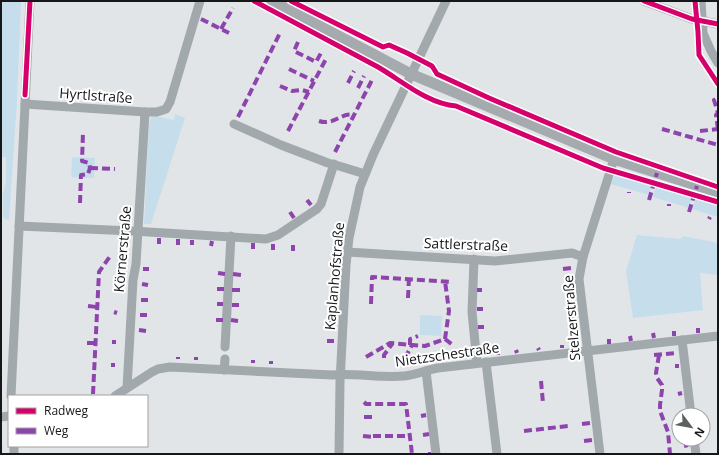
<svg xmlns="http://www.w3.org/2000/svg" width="719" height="455" font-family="'Open Sans',sans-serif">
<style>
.green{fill:#c6deeb}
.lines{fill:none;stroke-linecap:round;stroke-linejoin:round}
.minor{stroke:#a2a9ac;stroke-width:9}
.major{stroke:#a5aaae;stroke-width:11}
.quiet{stroke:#8e44ad;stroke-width:4;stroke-dasharray:8 4;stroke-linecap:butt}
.cycleway-casing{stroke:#fff;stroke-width:8}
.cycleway{stroke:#d6006c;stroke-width:5}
.labels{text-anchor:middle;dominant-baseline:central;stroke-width:4;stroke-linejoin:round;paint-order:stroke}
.street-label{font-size:14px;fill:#151719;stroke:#fff}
</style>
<rect width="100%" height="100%" fill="#e2e5e7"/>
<g class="green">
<polygon points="1,1 21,1 17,101 9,220 5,219 3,216 3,194 6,182 6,157 1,157"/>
<polygon points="175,114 185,118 151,224 144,224 149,122 152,117 155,116 174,120"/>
<polygon points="72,157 95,158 94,178 71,177"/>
<polygon points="618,174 652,184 649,195 611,184 614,177"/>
<polygon points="656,185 692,196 689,208 653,197"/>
<polygon points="696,197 718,204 718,217 692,209"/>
<polygon points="637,235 680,239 683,236 714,242 718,244 718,275 700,273 703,310 633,318 626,271"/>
<polygon points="420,315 442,316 441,336 420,335"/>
</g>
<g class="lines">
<g class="minor">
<polyline points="644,1 692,19 718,24"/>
<polyline points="701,1 703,33 711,51 718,63"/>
<polyline points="25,104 145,112 157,112 166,109 170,102 200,1"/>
<polyline points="234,124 281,145 328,163 339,166 365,174"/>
<polyline points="19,226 132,231 266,239 278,235 317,209 321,204 334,164"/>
<polyline points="347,252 495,261 572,253 583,257"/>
<polyline points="474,259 472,312 477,363"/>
<polyline points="682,340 691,415"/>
<polyline points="225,347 231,236"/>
<polyline points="486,362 497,454"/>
<polyline points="224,370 225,359"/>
<polyline points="426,371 436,454"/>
<polyline points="127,388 133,280 136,264 145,112"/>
<polyline points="11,396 30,1"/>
<path d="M 115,396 L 152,372 L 158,369 L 170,367 L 332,375 C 356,373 380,378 404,376 C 416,375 426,370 438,368 L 718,336"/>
<polyline points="1,417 9,416"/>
<polyline points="694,439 696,454"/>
<polyline points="14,446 14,454"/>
<polyline points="339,454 340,382 346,265 349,238 357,201 360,187 373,155 446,1"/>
<polyline points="600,454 579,279 583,257 614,159"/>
</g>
<polyline class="major" points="272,1 411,74 614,159 718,192"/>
<g class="quiet">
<polyline points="201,19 229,33"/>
<polyline points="221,29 233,8"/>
<polyline points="298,42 294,51 316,62 321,53"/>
<polyline points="289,69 314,81"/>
<polyline points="348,83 354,71"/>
<polyline points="280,86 292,91 302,90 309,92"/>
<polyline points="358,88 364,76"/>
<polyline points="238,117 280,33"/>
<path d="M 319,121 C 334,126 341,112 354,115"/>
<polyline points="662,129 718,145"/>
<polyline points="718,129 716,115 718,113 714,100 718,99"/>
<polyline points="288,131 327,57"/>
<polyline points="700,131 718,129"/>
<polyline points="335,152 372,80"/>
<polyline points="90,168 115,169"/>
<polyline points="629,193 629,192"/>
<polyline points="307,200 311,205"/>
<polyline points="649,200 657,173"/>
<polyline points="80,203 81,175 88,174 90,168 89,163 82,161 83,133"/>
<polyline points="669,206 669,204"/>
<polyline points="290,212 294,218"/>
<polyline points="689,212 697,186"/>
<polyline points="709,219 710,217"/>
<polyline points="159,244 159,238"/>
<polyline points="178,245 178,239"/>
<polyline points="192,245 192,240"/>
<polyline points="211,246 212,241"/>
<polyline points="253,249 253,243"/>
<polyline points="273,250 273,244"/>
<polyline points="293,251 293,245"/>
<polyline points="332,260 338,260"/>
<polyline points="143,269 149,269"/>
<polyline points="563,269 571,268"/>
<polyline points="218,273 225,274"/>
<polyline points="233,274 241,275"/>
<polyline points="331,281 337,281"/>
<polyline points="142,284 148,285"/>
<polyline points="565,288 573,287"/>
<polyline points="115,289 118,289"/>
<polyline points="217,289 224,289"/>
<polyline points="232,290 240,290"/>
<polyline points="477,290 482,290"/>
<polyline points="408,298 409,278"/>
<polyline points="141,300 148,300"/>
<polyline points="330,301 336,301"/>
<polyline points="217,304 223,304"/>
<polyline points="371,304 372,277 451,282"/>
<polyline points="232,305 239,305"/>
<polyline points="88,306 97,307"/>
<polyline points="477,309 483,309"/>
<polyline points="114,312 117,313"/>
<polyline points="140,315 147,315"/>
<polyline points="568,316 577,315"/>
<polyline points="216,320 223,320"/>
<polyline points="231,320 238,321"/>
<polyline points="329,320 335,320"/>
<polyline points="478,327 484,327"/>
<polyline points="698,328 698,333"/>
<polyline points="139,330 146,331"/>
<polyline points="674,331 674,336"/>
<polyline points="653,333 654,338"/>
<polyline points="630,336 631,341"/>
<polyline points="445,339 454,346"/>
<polyline points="609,339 609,344"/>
<polyline points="327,341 334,341"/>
<polyline points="112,342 116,342"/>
<polyline points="87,343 95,343"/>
<polyline points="410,345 410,339 418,336"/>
<polyline points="562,345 562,348"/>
<polyline points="538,348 539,350"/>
<polyline points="516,350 517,353"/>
<polyline points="498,353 498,355"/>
<polyline points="654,355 677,353"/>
<polyline points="659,355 656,373 657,378 662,385 662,390 660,405 660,411 668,432 670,454"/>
<polyline points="366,357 390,343 425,346 445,339 449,311 445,281"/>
<polyline points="384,358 384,355 392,344"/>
<polyline points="405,358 412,345"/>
<polyline points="178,359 178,357"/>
<polyline points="196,360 196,357"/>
<polyline points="253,363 253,360"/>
<polyline points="271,364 271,361"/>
<polyline points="111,365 115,365"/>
<polyline points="675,366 679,366"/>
<polyline points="541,381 543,403"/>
<polyline points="93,394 99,272 111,255"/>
<polyline points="678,394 682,393"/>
<polyline points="364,402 366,404 406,404 412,454"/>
<polyline points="421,416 426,415"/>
<polyline points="364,417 373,417"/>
<polyline points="582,424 590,423"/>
<polyline points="524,431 568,426"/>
<polyline points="423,435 429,434"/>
<polyline points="363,436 373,437"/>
<polyline points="373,436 410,436"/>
<polyline points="584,441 592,440"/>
<polyline points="684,446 688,445"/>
<polyline points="428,454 431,454"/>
</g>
<g class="cycleway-casing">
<g id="cycleway">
<path d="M 254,1 C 295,23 337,45 378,67 C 402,81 428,104 456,106 L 603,168 L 718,202"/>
<polyline points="291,1 383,47 389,45 407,53 432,66 437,74 489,98 616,152 718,187"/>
<polyline points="644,1 692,19 718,24"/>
<polyline points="695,1 698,32 699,55 718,84"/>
<polyline points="25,95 30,1"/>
</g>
</g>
<use href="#cycleway" class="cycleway"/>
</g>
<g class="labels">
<g class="street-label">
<text transform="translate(96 95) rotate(4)">Hyrtlstraße</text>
<text transform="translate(466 244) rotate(2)">Sattlerstraße</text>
<text transform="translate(122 249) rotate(-85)">Körnerstraße</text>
<text transform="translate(334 276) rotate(-85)">Kaplanhofstraße</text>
<text transform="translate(571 318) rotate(-95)">Stelzerstraße</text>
<text transform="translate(447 354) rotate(-8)">Nietzschestraße</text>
</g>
</g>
<rect width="719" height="455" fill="none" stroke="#151719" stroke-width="4"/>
<rect x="8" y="395" width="140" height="52" fill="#ffffff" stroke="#a1a2a3"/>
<rect x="16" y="408" width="20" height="6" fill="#d6006c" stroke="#a1a2a3"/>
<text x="44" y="415" font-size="12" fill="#151719">Radweg</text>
<rect x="16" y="428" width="20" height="6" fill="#8e44ad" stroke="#a1a2a3"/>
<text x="44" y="435" font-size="12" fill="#151719">Weg</text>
<g transform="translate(691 427) rotate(122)"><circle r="19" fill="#ffffff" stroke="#a1a2a3"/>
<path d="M0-3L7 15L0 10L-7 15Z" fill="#5d5f61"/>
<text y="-6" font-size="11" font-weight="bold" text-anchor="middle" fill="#151719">N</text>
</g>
</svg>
